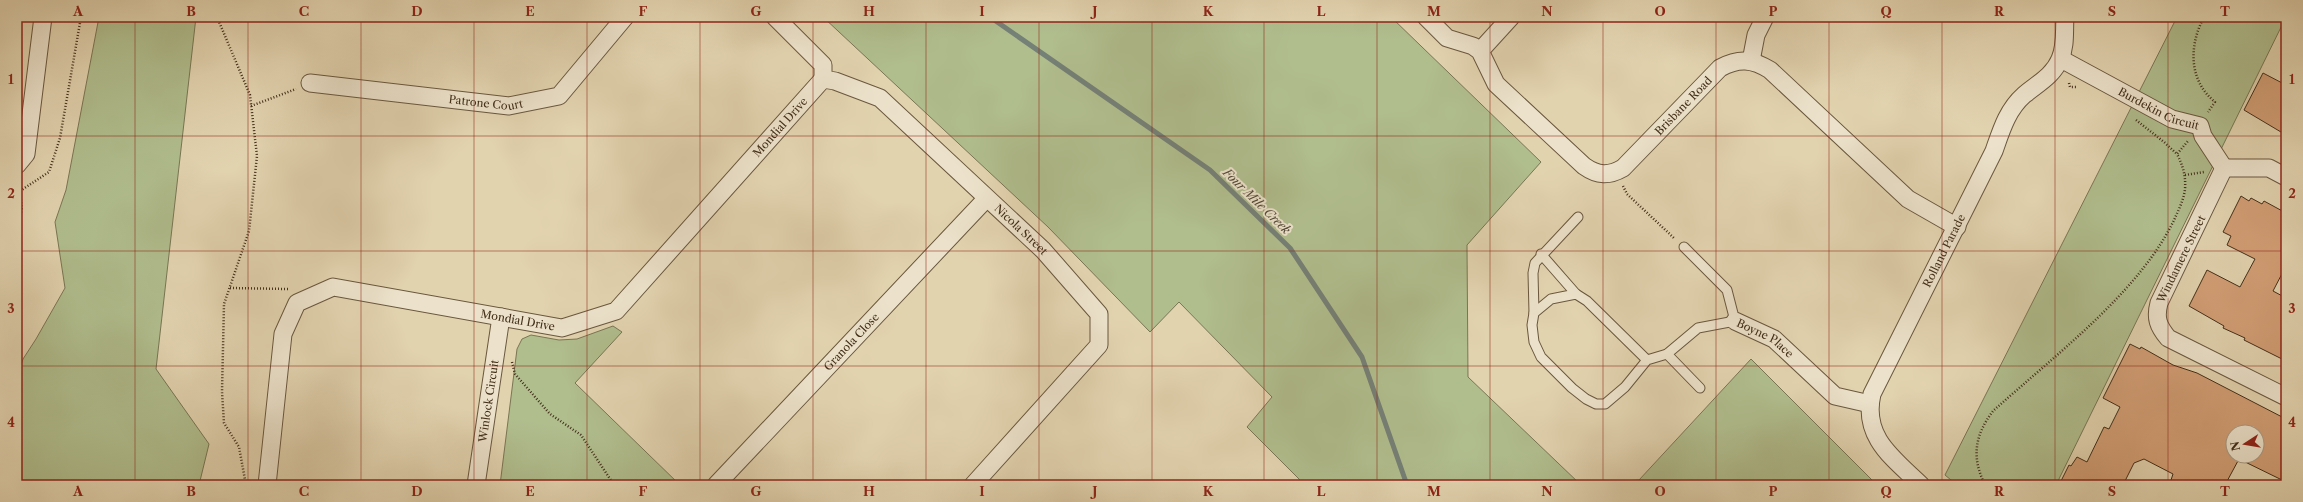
<svg xmlns="http://www.w3.org/2000/svg" width="2303" height="502" font-family="'Libre Caslon Text',serif">
<style>
.green{fill:#b0bd8d;stroke:#797653}
.lines{fill:none;stroke-linecap:round;stroke-linejoin:round}
.stream{stroke:#758076;stroke-width:5}
.building{fill:#d29e75;stroke:#422e19;fill-rule:evenodd}
.service-casing{stroke:#6a573e;stroke-width:11}
.minor-casing{stroke:#6a573e;stroke-width:19}
.path{stroke:#422e19;stroke-width:2.5;stroke-dasharray:1 2;stroke-linecap:butt}
.service{stroke:#ece2cb;stroke-width:9}
.minor{stroke:#ece2cb;stroke-width:17}
.grid{fill:none;stroke:#8f2418;stroke-width:1;stroke-opacity:0.55}
.labels{text-anchor:middle;dominant-baseline:central;stroke-width:4;stroke-linejoin:round;paint-order:stroke}
.street-label{font-size:11px;fill:#422e19;stroke:#ece2cb}
.water-label{font-size:12px;font-style:italic;fill:#534938;stroke:#ece2cb}
.neatline{fill:none;stroke:#8f2418;stroke-width:1.5}
.grid-label{font-size:13px;text-anchor:middle;font-weight:bold;fill:#8f2418}
</style>
<rect width="100%" height="100%" fill="#e2d3af"/>
<filter id="stains"><feTurbulence type="fractalNoise" baseFrequency=".005" numOctaves="4"/><feColorMatrix values="0 0 0 0 .2 0 0 0 0 .09 0 0 0 0 .02 0 0 0 .5 -.17"/></filter>
<radialGradient id="worn" r=".72"><stop offset=".6" stop-color="#630" stop-opacity="0"/><stop offset="1" stop-color="#630" stop-opacity=".3"/></radialGradient>
<g class="green">
<polygon points="99,17 196,17 156,369 209,444 199,485 17,485 17,377 23,359 36,339 65,288 55,222 66,190"/>
<polygon points="823,17 1391,17 1541,162 1467,245 1468,377 1580,484 1639,480 1751,359 1877,485 1305,485 1247,427 1272,397 1179,302 1150,332 1048,227"/>
<polygon points="2177,17 2286,17 2056,485 1957,485 1945,475"/>
<polygon points="613,326 622,332 575,383 680,485 500,485 517,349 522,339 531,335 559,340 577,339"/>
</g>
<g class="lines">
<polyline class="stream" points="990,17 1210,170 1290,248 1362,357 1407,485"/>
</g>
<g class="building">
<polygon points="2263,73 2286,85 2286,135 2244,110"/>
<polygon points="2241,196 2249,201 2251,198 2262,204 2264,201 2286,213 2286,266 2273,291 2286,298 2286,361 2244,340 2245,338 2223,328 2224,326 2189,306 2207,270 2240,287 2255,259 2227,245 2231,236 2223,232"/>
<path d="M 2130,344 L 2140,349 L 2141,347 L 2173,365 L 2197,373 L 2286,419 L 2286,471 L 2282,480 L 2239,459 L 2225,485 L 2182,485 L 2171,480 L 2173,474 L 2144,459 L 2134,463 L 2123,485 L 2059,485 L 2069,465 L 2071,466 L 2077,457 L 2087,462 L 2104,427 L 2109,429 L 2120,407 L 2103,398 ZM 2233,432 L 2257,432 L 2257,456 L 2233,456 Z"/>
</g>
<g class="lines">
<g class="service-casing">
<g id="service">
<polyline points="1541,254 1576,294"/>
<polyline points="1534,313 1533,273 1535,263 1578,217"/>
<polyline points="1667,354 1700,388"/>
<polyline points="1647,360 1587,301 1576,294 1551,299 1534,313 1532,325 1534,342 1541,357 1572,388 1586,399 1596,404 1605,404 1625,387 1647,360 1667,354 1698,328 1735,321 1727,290 1684,247"/>
</g>
</g>
<g class="minor-casing">
<g id="minor">
<path id="s1" d="M 775,17 L 823,65 L 823,79 L 835,81 L 880,98 L 1043,250 L 1099,314 L 1099,345 L 973,485"/>
<path id="s2" d="M 1426,17 L 1447,38 L 1473,46 L 1480,51 L 1496,84 L 1584,166 C 1598,176 1609,176 1623,168 L 1720,68 C 1739,58 1752,59 1770,70 L 1908,199 L 1957,227"/>
<polyline points="1480,51 1511,17"/>
<path id="s3" d="M 2061,59 L 2172,119 L 2200,126 L 2203,136 L 2224,168"/>
<polyline points="1751,61 1756,35 1765,17"/>
<path id="s4" d="M 310,83 L 509,106 L 559,96 L 625,17"/>
<polyline points="17,165 26,154 43,17"/>
<path d="M 2224,168 L 2159,303 C 2155,318 2158,326 2168,338 L 2286,397"/>
<polyline points="2224,168 2269,168 2286,177"/>
<path id="s5" d="M 1735,321 L 1774,339 L 1835,396 L 1870,404"/>
<path id="s6" d="M 267,485 L 283,334 L 297,303 L 333,287 L 562,328 L 616,311 L 823,79"/>
<path id="s7" d="M 476,485 L 501,317"/>
<path id="s8" d="M 716,485 L 986,199"/>
<path id="s9" d="M 1921,485 C 1893,458 1862,437 1872,394 L 1994,151 C 2001,131 2007,110 2024,95 C 2037,84 2053,76 2060,59 C 2066,46 2064,31 2065,17"/>
</g>
</g>
<g class="path">
<polyline points="217,17 250,95 257,156 249,231 224,304 222,392 224,423 239,447 246,485"/>
<path d="M 2204,17 C 2189,45 2188,80 2215,102 L 2208,112"/>
<polyline points="2069,83 2070,87 2076,87"/>
<polyline points="251,106 296,89"/>
<polyline points="2136,120 2164,142 2177,154"/>
<polyline points="2185,175 2204,172"/>
<polyline points="1623,186 1627,194 1675,239"/>
<polyline points="17,189 20,191 22,211 17,216"/>
<polyline points="20,191 49,172 60,138 81,17"/>
<polyline points="230,288 288,289"/>
<polyline points="512,362 515,374 550,414 581,435 614,485"/>
<path d="M 1985,485 C 1971,457 1975,435 1993,411 C 2053,357 2141,291 2175,218 C 2179,209 2184,199 2185,189 C 2186,176 2183,166 2177,154 L 2188,141"/>
</g>
<use href="#service" class="service"/>
<use href="#minor" class="minor"/>
</g>
<path class="grid" d="M 135,17 L 135,485M 248,17 L 248,485M 361,17 L 361,485M 474,17 L 474,485M 587,17 L 587,485M 700,17 L 700,485M 813,17 L 813,485M 926,17 L 926,485M 1039,17 L 1039,485M 1152,17 L 1152,485M 1264,17 L 1264,485M 1377,17 L 1377,485M 1490,17 L 1490,485M 1603,17 L 1603,485M 1716,17 L 1716,485M 1829,17 L 1829,485M 1942,17 L 1942,485M 2055,17 L 2055,485M 2168,17 L 2168,485M 17,136 L 2286,136M 17,251 L 2286,251M 17,366 L 2286,366"/>
<g class="labels">
<g class="street-label">
<text stroke="none"><textPath href="#s4" startOffset="177">Patrone Court</textPath></text>
<text stroke="none"><textPath href="#s2" startOffset="351">Brisbane Road</textPath></text>
<text stroke="none"><textPath href="#s3" startOffset="110">Burdekin Circuit</textPath></text>
<text stroke="none"><textPath href="#s6" startOffset="761">Mondial Drive</textPath></text>
<text stroke="none"><textPath href="#s1" startOffset="335">Nicola Street</textPath></text>
<text stroke="none"><textPath href="#s9" startOffset="270">Rolland Parade</textPath></text>
<text transform="translate(2181 259) rotate(-64)">Windamere Street</text>
<text stroke="none"><textPath href="#s6" startOffset="413">Mondial Drive</textPath></text>
<text stroke="none"><textPath href="#s5" startOffset="35">Boyne Place</textPath></text>
<text stroke="none"><textPath href="#s8" startOffset="197">Granola Close</textPath></text>
<text stroke="none"><textPath href="#s7" startOffset="85">Winlock Circuit</textPath></text>
</g>
<g class="water-label">
<text transform="translate(1257 201) rotate(44)">Four Mile Creek</text>
</g>
</g>
<rect width="2303" height="502" fill="none" stroke="#e2d3af" stroke-width="44"/>
<g transform="translate(2245 444) rotate(258)"><circle r="19" fill="#ece2cb" stroke="#a89a84"/>
<path d="M0-3L7 15L0 10L-7 15Z" fill="#8f2418"/>
<text y="-6" font-size="11" font-weight="bold" text-anchor="middle" fill="#422e19">N</text>
</g>
<rect x="22" y="22" width="2259" height="458" class="neatline"/>
<g class="grid-label">
<text x="78" y="16">A</text>
<text x="191" y="16">B</text>
<text x="304" y="16">C</text>
<text x="417" y="16">D</text>
<text x="530" y="16">E</text>
<text x="643" y="16">F</text>
<text x="756" y="16">G</text>
<text x="869" y="16">H</text>
<text x="982" y="16">I</text>
<text x="1095" y="16">J</text>
<text x="1208" y="16">K</text>
<text x="1321" y="16">L</text>
<text x="1434" y="16">M</text>
<text x="1547" y="16">N</text>
<text x="1660" y="16">O</text>
<text x="1773" y="16">P</text>
<text x="1886" y="16">Q</text>
<text x="1999" y="16">R</text>
<text x="2112" y="16">S</text>
<text x="2225" y="16">T</text>
<text x="11" y="84">1</text>
<text x="2292" y="84">1</text>
<text x="11" y="198">2</text>
<text x="2292" y="198">2</text>
<text x="11" y="313">3</text>
<text x="2292" y="313">3</text>
<text x="11" y="427">4</text>
<text x="2292" y="427">4</text>
<text x="78" y="496">A</text>
<text x="191" y="496">B</text>
<text x="304" y="496">C</text>
<text x="417" y="496">D</text>
<text x="530" y="496">E</text>
<text x="643" y="496">F</text>
<text x="756" y="496">G</text>
<text x="869" y="496">H</text>
<text x="982" y="496">I</text>
<text x="1095" y="496">J</text>
<text x="1208" y="496">K</text>
<text x="1321" y="496">L</text>
<text x="1434" y="496">M</text>
<text x="1547" y="496">N</text>
<text x="1660" y="496">O</text>
<text x="1773" y="496">P</text>
<text x="1886" y="496">Q</text>
<text x="1999" y="496">R</text>
<text x="2112" y="496">S</text>
<text x="2225" y="496">T</text>
</g>
<rect width="100%" height="100%" filter="url(#stains)"/>
<rect width="100%" height="100%" fill="url(#worn)"/>
</svg>
